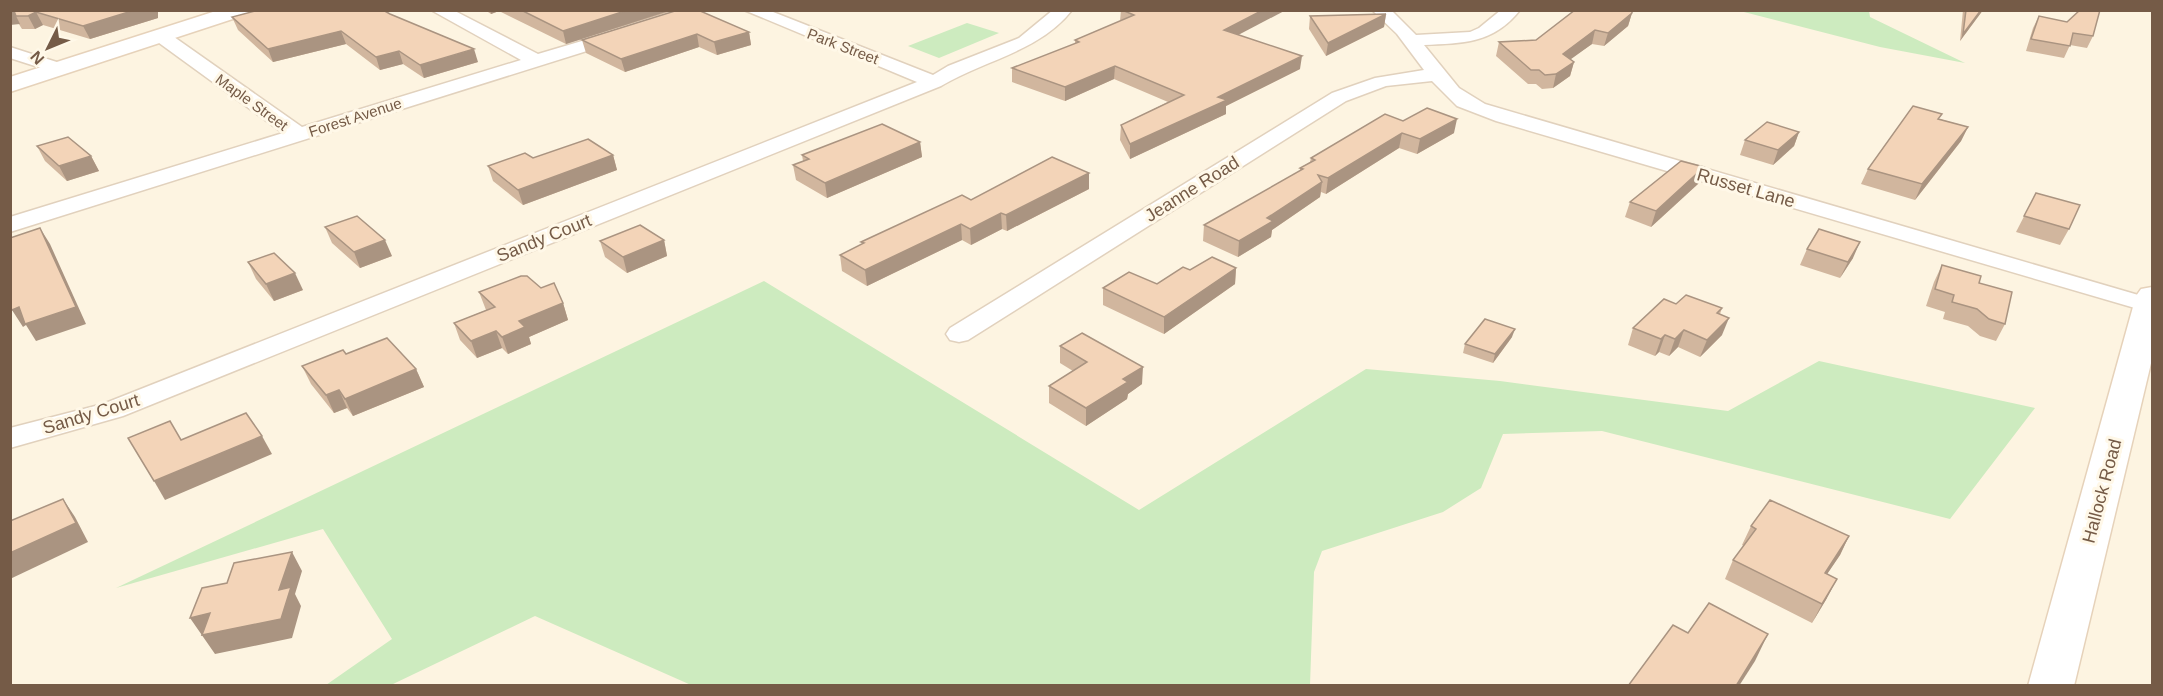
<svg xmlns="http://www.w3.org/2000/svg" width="2163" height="696" font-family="Arial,sans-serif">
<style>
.green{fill:#cdebbf}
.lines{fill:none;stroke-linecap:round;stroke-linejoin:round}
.street-casing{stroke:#e1d1bd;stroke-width:3}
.secondary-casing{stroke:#e6d2ba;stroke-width:3}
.street{fill:#fff;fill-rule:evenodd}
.secondary{fill:#fff;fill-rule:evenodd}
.wall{fill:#d1b69e}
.shaded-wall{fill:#aa9481}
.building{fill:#f3d4b8;stroke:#aa9481;stroke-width:1.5}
.labels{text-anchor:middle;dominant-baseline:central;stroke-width:6;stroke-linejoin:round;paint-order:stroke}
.far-street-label{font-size:15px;fill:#755b47;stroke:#fff8e8}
.street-label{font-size:18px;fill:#755b47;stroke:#fff8e8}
</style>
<rect width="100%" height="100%" fill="#fdf4e1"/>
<g class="green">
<polygon points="1740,11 1869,11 1870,17 1965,63 1880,47"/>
<polygon points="967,23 999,33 939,58 908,46"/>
<polygon points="764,281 1139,510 1366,369 1500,381 1728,411 1819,361 2035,408 1950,519 1602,431 1503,434 1481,488 1443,512 1322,551 1314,572 1310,685 691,685 535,616 391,685 326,685 392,639 323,529 116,588"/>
</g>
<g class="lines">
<g class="street-casing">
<g id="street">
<polygon points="431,10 453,10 538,54 619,30 628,35 625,39 10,232 10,217 283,133 155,40 152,36 155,32 167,32 302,127 521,60"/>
<path d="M 744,10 L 768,10 L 933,75 L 948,66 L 1019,38 L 1053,10 L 1072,10 C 1039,52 984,60 941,86 L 123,416 L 10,448 L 10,428 L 103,404 L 917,82 Z"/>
<path d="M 1372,10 L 1391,10 L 1416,35 L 1470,32 L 1479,28 L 1501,10 L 1520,10 C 1493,44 1463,43 1424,45 L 1459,88 L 1485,104 L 2152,299 L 2152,313 L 1496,121 L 1457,106 L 1432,81 L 1386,86 L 1346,101 L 968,340 L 959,342 L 950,340 L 946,334 L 950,328 L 1332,93 L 1375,78 L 1424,70 L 1397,34 Z"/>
<polygon points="10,47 66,65 69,69 60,74 10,58"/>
</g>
</g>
<g class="secondary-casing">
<g id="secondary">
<polygon points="219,10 251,10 248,14 10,92 10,77"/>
<polygon points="2152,287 2152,359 2074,686 2028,686 2136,296 2141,289"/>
</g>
</g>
<use href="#street" class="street"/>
<use href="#secondary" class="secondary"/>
</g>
<g class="wall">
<polygon points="10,10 158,18 90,39 43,25 35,29 22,29"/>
<polygon points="259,10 478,62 424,78 403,64 380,70 346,44 273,62 238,30 232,17"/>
<polygon points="485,10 672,11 566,44 499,11 491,14"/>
<polygon points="1121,10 1239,35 1300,69 1226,106 1226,114 1130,159 1120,140 1121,125 1168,102 1114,79 1065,101 1012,82 1012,68 1075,44 1075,40 1120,21"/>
<polygon points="1963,10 1983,10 1960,41"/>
<polygon points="1632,13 1628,26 1604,46 1592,44 1570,59 1574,62 1570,76 1553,88 1542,89 1536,84 1528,84 1496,56 1499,42 1536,40"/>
<polygon points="1386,14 1384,27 1326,56 1309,29 1310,16"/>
<polygon points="2039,16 2067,22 2093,36 2087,48 2070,45 2064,58 2026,51 2033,28"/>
<polygon points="749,32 751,45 717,55 699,47 625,72 586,53 582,40"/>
<polygon points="1940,119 1968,127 1961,141 1915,200 1861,184 1868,169"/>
<polygon points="1403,121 1454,133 1417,154 1399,148 1326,194 1321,192 1320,197 1272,230 1271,237 1238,257 1203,241 1204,225 1300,171 1300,168 1310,162 1311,158"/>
<polygon points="1799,132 1794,146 1773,165 1740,155 1745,140"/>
<polygon points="920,142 922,157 827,198 796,180 793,165 803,161 802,155"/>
<polygon points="37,146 91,156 99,171 67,181 45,161"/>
<polygon points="613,155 617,170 523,205 493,181 488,166 533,158"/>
<polygon points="1704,167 1699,183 1651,227 1625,217 1630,202"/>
<polygon points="1089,189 1007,231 1002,229 971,245 962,240 867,286 842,271 840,255 862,244 861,242 971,200"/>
<polygon points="2036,193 2069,229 2060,245 2016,232"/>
<polygon points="325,227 392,256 360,268 332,243"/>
<polygon points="664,240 667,256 627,273 605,257 600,241"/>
<polygon points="1807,249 1853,258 1840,278 1800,265"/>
<polygon points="248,262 303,290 274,301 256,279"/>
<polygon points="1942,265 1979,283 2005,324 1996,341 1980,336 1968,326 1943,319 1945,312 1926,306 1934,282"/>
<polygon points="1236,268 1235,284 1164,334 1103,305 1103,288 1157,284 1190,270"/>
<polygon points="541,288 563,303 568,320 529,337 531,344 508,354 502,348 477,358 460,340 454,323 486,310 479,292"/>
<polygon points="1676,304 1722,308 1720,314 1722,335 1700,357 1678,347 1669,356 1659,352 1655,356 1628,345 1633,328"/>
<polygon points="1512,337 1493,363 1463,353 1465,344"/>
<polygon points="1060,346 1142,384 1128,394 1127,399 1086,426 1049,403 1049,386 1073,371 1060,363"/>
<polygon points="346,354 416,369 424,387 353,416 347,408 334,413 311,384 302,366"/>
<polygon points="1751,526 1849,536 1840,555 1827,574 1827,598 1812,623 1725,579 1733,560 1744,546 1742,545"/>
</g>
<g class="shaded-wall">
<polygon points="135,10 158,10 158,18 90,39 83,26"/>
<polygon points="490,10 499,10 499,11 491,14"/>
<polygon points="628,10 672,10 566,44 563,31"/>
<polygon points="1263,10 1286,10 1223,43 1224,30"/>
<polygon points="1981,10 1983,10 1960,41 1963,34"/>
<polygon points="10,11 14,11 16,16 20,24 10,25"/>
<polygon points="36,12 43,25 35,29 28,16"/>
<polygon points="1632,13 1628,26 1604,46 1608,33"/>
<polygon points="1386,14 1384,27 1326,56 1328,43"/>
<polygon points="1595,30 1592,44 1560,67 1563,54"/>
<polygon points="341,31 346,44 273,62 268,49"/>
<polygon points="749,32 751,45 717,55 714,42"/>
<polygon points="697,34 699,47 625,72 621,59"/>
<polygon points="474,49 478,62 424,78 420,65"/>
<polygon points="399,51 403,64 380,70 376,57"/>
<polygon points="1302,56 1300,69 1226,106 1226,114 1130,159 1130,144 1218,97"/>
<polygon points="1574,62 1570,76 1553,88 1556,74"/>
<polygon points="1115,66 1114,79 1065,101 1065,87"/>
<polygon points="1457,119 1454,133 1417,154 1420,139"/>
<polygon points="1968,127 1961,141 1915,200 1922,184"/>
<polygon points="1799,132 1794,146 1773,165 1778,150"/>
<polygon points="1402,133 1399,148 1326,194 1328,178"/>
<polygon points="920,142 922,157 827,198 825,183"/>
<polygon points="613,155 617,170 523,205 518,190"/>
<polygon points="91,156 99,171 67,181 59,166"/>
<polygon points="1704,167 1699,183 1651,227 1656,211"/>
<polygon points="1089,173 1089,189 1007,231 1006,215"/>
<polygon points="1322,182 1320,197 1272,230 1271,237 1238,257 1239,241 1267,218"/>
<polygon points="1001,213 1002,229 971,245 970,229"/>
<polygon points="961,224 962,240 867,286 865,270"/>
<polygon points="40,228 50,244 86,324 36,341 26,325 23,327 12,310"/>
<polygon points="385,240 392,256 360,268 354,252"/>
<polygon points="664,240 667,256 627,273 623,257"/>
<polygon points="1860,242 1853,258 1840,278 1848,262"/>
<polygon points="1236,268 1235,284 1164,334 1164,317"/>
<polygon points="295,273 303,290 274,301 266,284"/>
<polygon points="563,303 568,320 529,337 531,344 508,354 502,337 519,321"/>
<polygon points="1729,318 1722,335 1700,357 1707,340"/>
<polygon points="1515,329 1512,337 1493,363 1495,354"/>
<polygon points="1684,330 1678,347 1669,356 1675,339"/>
<polygon points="496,331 502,348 477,358 471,341"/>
<polygon points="1665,335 1659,352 1655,356 1661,339"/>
<polygon points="1143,367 1142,384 1128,394 1127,399 1086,426 1086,408 1123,379"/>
<polygon points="416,369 424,387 353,416 345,399"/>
<polygon points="339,390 347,408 334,413 326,395"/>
<polygon points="262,436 272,454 165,500 154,481"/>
<polygon points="63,499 75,517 88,542 10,579 10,553"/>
<polygon points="1849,536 1840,555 1815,592 1825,573"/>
<polygon points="292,552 302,571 295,594 301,606 292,638 215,654 190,618 279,590"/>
<polygon points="1837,579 1827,598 1812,623 1822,604"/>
<polygon points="1768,634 1755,661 1739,686 1736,686"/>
</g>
<g class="building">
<polygon points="10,10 135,10 83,26 36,12 28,16 16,16 14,11 10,11"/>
<polygon points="259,10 383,10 390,14 474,49 420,65 399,51 376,57 341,31 268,49 232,17"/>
<polygon points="521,10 628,10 563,31"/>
<polygon points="678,10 698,10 749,32 714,42 697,34 621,59 582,40"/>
<polygon points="1122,10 1263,10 1224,30 1302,56 1218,97 1227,100 1130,144 1121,125 1184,95 1115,66 1065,87 1012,68 1079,42 1075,40 1134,15"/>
<polygon points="1575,10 1632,10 1632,13 1608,33 1595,30 1563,54 1574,62 1556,74 1545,75 1539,70 1531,70 1499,42 1536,40"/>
<polygon points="1966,10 1981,10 1963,34"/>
<polygon points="2080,10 2100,10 2093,36 2073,33 2070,46 2031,39 2039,16 2067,22"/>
<polygon points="1386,14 1328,43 1310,16"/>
<polygon points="1913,106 1942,114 1938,119 1968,127 1922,184 1868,169"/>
<polygon points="1427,108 1457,119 1420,139 1402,133 1328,178 1318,175 1322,182 1267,218 1273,221 1239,241 1204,225 1303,169 1300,168 1315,160 1311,158 1385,114 1403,121"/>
<polygon points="1767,122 1799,132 1778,150 1745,140"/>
<polygon points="882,124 920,142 825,183 793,165 809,159 802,155"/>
<polygon points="68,137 91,156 59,166 37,146"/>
<polygon points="588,139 613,155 518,190 488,166 525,153 533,158"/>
<polygon points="1052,157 1089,173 1006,215 1001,213 970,229 961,224 865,270 840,255 864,243 861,242 962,195 971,200"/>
<polygon points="1681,161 1704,167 1656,211 1630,202"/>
<polygon points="2036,193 2080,205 2069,229 2024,216"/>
<polygon points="357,216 385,240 354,252 325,227"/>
<polygon points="640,225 664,240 623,257 600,241"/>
<polygon points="40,228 76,307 25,324 19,307 12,310 10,306 10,238"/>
<polygon points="1819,229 1860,242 1848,262 1807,249"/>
<polygon points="274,253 295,273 266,284 248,262"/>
<polygon points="1212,257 1236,268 1164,317 1103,288 1129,272 1157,284 1183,267 1190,270"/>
<polygon points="1942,265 1981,276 1979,283 2012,292 2005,324 1989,319 1977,309 1952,302 1954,295 1935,289"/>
<polygon points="521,276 527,276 541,288 554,283 563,303 519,321 525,327 502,337 496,331 471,341 454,323 495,307 479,292"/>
<polygon points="1686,295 1722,308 1717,313 1729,318 1707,340 1684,330 1675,339 1665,335 1661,339 1633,328 1664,299 1676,304"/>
<polygon points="1485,319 1515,329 1495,354 1465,344"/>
<polygon points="1082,333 1143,367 1123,379 1128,382 1086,408 1049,386 1087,362 1060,346"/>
<polygon points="387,338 416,369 345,399 339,390 326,395 302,366 343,350 346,354"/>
<polygon points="246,413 262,436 154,481 128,438 170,421 181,440"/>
<polygon points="63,499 76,523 10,553 10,521"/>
<polygon points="1770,500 1849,536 1825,573 1837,579 1822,604 1733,560 1756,529 1751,526"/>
<polygon points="292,552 279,590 291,587 281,619 202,635 210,613 190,618 202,588 227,583 234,563"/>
<polygon points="1709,603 1768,634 1736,686 1628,686 1673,625 1688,633"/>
</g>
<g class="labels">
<g class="far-street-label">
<text transform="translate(843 46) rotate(21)">Park Street</text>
<text transform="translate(252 102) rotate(36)">Maple Street</text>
<text transform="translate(355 117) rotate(-18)">Forest Avenue</text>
</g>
<g class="street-label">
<text transform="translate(1746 188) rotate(16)">Russet Lane</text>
<text transform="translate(1192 189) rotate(-32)">Jeanne Road</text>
<text transform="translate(544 238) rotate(-22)">Sandy Court</text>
<text transform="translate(91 414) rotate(-17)">Sandy Court</text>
<text transform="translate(2102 491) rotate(-75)">Hallock Road</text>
</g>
</g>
<rect width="2163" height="696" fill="none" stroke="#755b47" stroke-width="24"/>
<g transform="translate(48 48) rotate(227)" stroke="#fff8e8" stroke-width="4.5" paint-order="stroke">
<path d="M0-4.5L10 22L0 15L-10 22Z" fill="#755b47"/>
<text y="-9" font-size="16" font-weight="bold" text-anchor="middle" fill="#755b47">N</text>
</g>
</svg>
